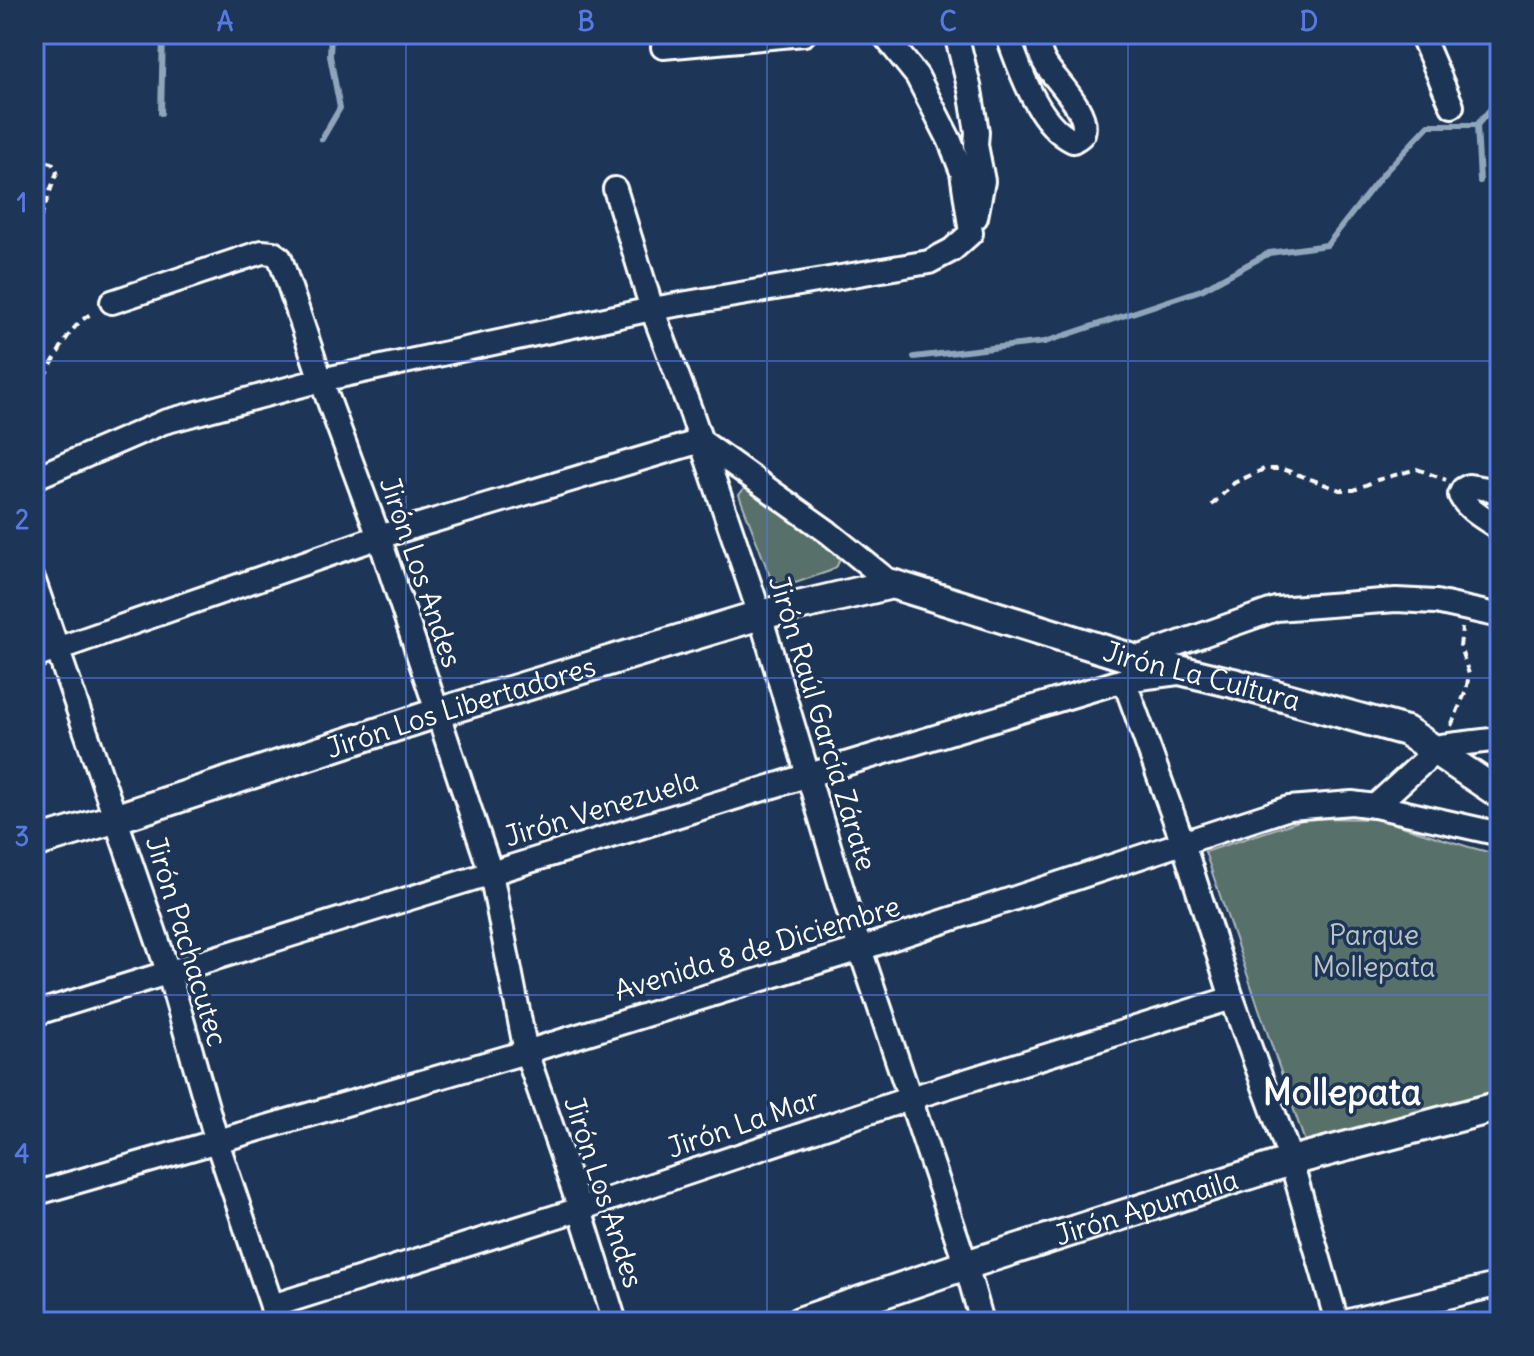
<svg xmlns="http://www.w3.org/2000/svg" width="1534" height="1356" font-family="Delius,sans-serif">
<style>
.green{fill:#596f6b;stroke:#acb7b5;stroke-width:2}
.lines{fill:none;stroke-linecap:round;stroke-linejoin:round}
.stream{stroke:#8fa6ba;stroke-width:6}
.minor-casing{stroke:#fff;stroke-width:28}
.tertiary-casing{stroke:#fff;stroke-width:34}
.path{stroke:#fff;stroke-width:4;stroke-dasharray:8 6;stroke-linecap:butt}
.minor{stroke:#1d3557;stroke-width:22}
.tertiary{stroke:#1d3557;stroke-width:28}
.grid{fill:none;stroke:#567ae2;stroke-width:2;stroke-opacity:0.55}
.labels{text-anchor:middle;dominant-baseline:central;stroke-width:7;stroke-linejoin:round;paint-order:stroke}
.street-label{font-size:28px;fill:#fff;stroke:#1d3557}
.park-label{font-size:28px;fill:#bdc5c4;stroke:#1d3557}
.district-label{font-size:36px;font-weight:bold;fill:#fff;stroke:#1d3557}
.neatline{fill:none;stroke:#567ae2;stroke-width:3}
.grid-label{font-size:26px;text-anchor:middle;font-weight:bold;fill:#567ae2}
</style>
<rect width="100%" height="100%" fill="#1d3557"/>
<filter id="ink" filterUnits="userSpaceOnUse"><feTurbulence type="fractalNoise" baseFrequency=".0125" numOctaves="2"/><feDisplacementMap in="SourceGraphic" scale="16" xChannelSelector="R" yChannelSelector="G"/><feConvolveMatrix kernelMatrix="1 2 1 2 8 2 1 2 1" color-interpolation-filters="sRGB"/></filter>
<g filter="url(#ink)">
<g class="green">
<polygon points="747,485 843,550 837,566 830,571 784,587 771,579 739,495"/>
<polygon points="1308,818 1379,819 1469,847 1500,855 1500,1091 1305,1142 1205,852"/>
</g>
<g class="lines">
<g class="stream">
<polyline points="161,113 163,34"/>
<polyline points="1477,125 1480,181"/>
<polyline points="322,139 340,108 330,56 331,34"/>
<polyline points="914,357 1045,342 1201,290 1269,253 1327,245 1383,174 1429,125 1477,125 1500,98"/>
</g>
<g class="minor-casing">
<g id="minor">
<polyline points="956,34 970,90 977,132 976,145 983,181 976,217"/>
<path d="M 1007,34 C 1020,69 1037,124 1073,141 C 1076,139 1081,137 1083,133 C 1090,112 1056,81 1046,65 C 1039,55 1039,45 1036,34"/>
<polyline points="1421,34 1452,106"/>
<polyline points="663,47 804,34"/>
<polyline points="615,189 652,309 691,412 760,615 860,949 966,1265 982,1322"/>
<polyline points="112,302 262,252 273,253 280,258 321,380 379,537 491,873 526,1052 580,1209 615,1322"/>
<polyline points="34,478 164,422 321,380 652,309 929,262 952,250 971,233 962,172 950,141 917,76 883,34"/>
<path d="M 1500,491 L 1469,486 L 1463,489 L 1460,495 C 1468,511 1486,519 1500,529"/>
<polyline points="34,581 169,974 217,1142 272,1306 275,1322"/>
<polyline points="34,657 379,537 701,441 828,532 892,584"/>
<polyline points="1134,659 1276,609 1396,600 1436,602 1500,616"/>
<polyline points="1124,680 1183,843 1232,998 1291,1161 1337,1322"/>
<polyline points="1375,806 1441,746 1500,739"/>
<polyline points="34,1014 809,775 1124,680 1178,673"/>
<polyline points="34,1194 526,1052 860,949 1289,808 1352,803 1375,806 1500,834"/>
<polyline points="272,1306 580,1209 911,1098 1232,998"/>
<polyline points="1345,1322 1500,1284"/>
</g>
</g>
<g class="tertiary-casing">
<g id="tertiary">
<path id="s1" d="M 34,843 L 117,818 L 437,713 L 760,615 L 892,584 L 1134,659 L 1233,683 L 1406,731 L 1500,794"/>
<path id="s2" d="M 799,1322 L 966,1265 L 1291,1161 L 1500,1106"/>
</g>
</g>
<g class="path">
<polyline points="34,163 40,160 52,163 57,172 34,236"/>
<path d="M 34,387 C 59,364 61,330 94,312"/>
<polyline points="1212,505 1234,483 1264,469 1283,469 1340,490 1354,490 1377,480 1417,469 1446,480"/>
<polyline points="1451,726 1466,691 1469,674 1460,647 1462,628"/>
</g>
<use href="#minor" class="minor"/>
<use href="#tertiary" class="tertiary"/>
</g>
</g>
<path class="grid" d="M 406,34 L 406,1322M 767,34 L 767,1322M 1128,34 L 1128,1322M 34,361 L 1500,361M 34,678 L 1500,678M 34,995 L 1500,995"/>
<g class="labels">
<g class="street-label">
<text transform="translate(421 572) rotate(71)">Jirón Los Andes</text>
<text stroke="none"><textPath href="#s1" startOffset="1220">Jirón La Cultura</textPath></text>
<text stroke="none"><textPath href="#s1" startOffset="448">Jirón Los Libertadores</textPath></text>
<text transform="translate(823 723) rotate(73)">Jirón Raúl García Zárate</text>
<text transform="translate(601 808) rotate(-17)">Jirón Venezuela</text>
<text transform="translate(187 941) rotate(73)">Jirón Pachacutec</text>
<text transform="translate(757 948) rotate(-17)">Avenida 8 de Diciembre</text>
<text transform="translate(743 1123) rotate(-19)">Jirón La Mar</text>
<text transform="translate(604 1192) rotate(72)">Jirón Los Andes</text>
<text stroke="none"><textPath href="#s2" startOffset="366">Jirón Apumaila</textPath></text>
</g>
<g class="park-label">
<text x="1374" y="935">Parque<tspan x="1374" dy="32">Mollepata</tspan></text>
</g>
<g class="district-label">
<text x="1342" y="1092">Mollepata</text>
</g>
</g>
<rect width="1534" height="1356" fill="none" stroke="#1d3557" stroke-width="88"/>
<rect x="44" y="44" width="1446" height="1268" class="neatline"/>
<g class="grid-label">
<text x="225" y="31">A</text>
<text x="586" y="31">B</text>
<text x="948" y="31">C</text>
<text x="1309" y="31">D</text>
<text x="22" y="212">1</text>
<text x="22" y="529">2</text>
<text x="22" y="846">3</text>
<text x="22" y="1163">4</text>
</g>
</svg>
